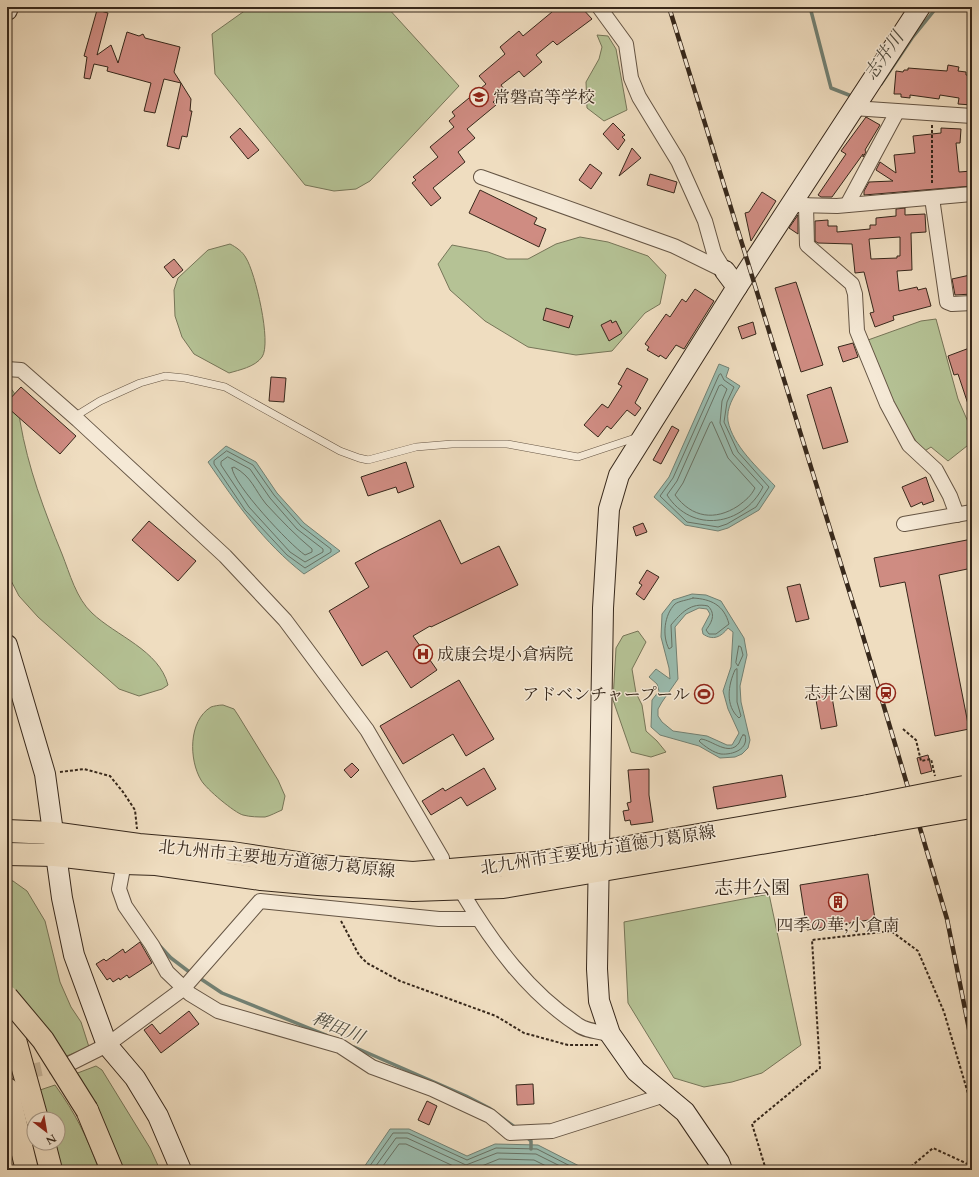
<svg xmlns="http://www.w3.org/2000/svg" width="979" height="1177" font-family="Cardo,'Noto Serif JP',serif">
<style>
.green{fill:#b5c295;stroke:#767558}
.water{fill:#9abcaf;stroke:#728174;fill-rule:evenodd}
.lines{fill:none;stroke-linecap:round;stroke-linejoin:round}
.shore{stroke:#687265;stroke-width:1}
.stream{stroke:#728174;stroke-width:3.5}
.building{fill:#cf8c82;stroke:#37281b;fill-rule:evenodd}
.street-tunnel{stroke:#cab99f;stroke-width:14;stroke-dasharray:14 7;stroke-linecap:butt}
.lane-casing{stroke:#655544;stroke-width:8}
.street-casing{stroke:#655544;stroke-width:16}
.secondary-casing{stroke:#37281b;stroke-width:22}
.primary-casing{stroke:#37281b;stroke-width:24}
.highway-casing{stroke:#37281b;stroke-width:24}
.path{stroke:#37281b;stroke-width:2;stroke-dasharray:3 2;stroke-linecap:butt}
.lane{stroke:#f5e9d6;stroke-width:7}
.street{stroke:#f5e9d6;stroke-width:14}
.secondary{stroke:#f5e9d6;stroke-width:20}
.primary{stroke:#efddc0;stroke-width:22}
.highway{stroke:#efddc0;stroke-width:22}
.rail-casing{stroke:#37281b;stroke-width:4.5}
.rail{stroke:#f5e9d6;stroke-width:3;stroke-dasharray:9;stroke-linecap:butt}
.primary-bridge-casing{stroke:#37281b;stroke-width:24;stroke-linecap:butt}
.highway-bridge-casing{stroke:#37281b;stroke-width:24;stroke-linecap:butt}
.primary-bridge{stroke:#efddc0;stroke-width:22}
.highway-bridge{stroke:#efddc0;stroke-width:22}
.labels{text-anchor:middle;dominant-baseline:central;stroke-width:3;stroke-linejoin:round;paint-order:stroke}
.poi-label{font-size:17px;fill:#37281b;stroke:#f5e9d6;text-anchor:start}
.street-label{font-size:17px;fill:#37281b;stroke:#f5e9d6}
.water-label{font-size:18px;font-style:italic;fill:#504d40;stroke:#f5e9d6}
.quarter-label{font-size:19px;fill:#37281b;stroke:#f5e9d6}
</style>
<rect width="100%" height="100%" fill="#efddc0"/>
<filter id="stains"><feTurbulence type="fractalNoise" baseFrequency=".005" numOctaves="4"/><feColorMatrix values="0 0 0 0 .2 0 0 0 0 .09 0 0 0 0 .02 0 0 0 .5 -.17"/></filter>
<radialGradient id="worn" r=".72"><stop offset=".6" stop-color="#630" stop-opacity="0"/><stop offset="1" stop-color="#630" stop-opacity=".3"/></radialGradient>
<g class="green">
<polygon points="250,7 387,7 459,86 370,181 356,189 334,191 305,185 215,74 212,34"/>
<polygon points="597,35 608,36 616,49 627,110 604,121 587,108 586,82 599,59 602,47"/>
<polygon points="580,237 608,242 648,256 666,275 660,304 645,313 612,351 576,355 528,347 485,321 450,290 438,264 452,245 488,252 507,259 528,259 556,244"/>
<path d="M 230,244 C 236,247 243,252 246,258 C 255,272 272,343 262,357 C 255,367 239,370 229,373 L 194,354 L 182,337 L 175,316 L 174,290 L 178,278 L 208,250 Z"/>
<polygon points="936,319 958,399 972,431 972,442 948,461 931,447 923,452 897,412 868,340 921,321"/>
<path d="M 7,385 C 18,392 19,409 20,421 C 28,468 44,510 62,554 C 70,574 76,598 92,613 C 116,636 159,650 168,685 L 162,689 L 139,696 L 119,689 L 38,617 L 19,596 L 7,573 Z"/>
<polygon points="638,631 646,642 632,669 636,693 642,705 646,731 657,741 666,752 651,757 631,752 613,700 616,648 623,636"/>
<path d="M 223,705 L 234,709 L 238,715 L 278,780 L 285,796 L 282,810 C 277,812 270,816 265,817 C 259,817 250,817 243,815 C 235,813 206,789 201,780 C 189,760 188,721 211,707 C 214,706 219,705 223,705 Z"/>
<polygon points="7,880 13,881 27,891 45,921 60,982 71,1007 81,1022 89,1047 64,1057 12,991 7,972"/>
<polygon points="769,894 801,1045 762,1073 732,1082 704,1087 674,1078 628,1003 624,922"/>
<polygon points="96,1066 102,1070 150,1148 160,1170 123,1170 118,1155 75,1074"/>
<path d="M 55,1085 C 76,1114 87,1137 99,1170 L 61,1170 L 54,1143 L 58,1143 L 58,1119 L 48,1119 L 40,1090 Z"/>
</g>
<g class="water">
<path d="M 719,364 L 729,368 L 726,377 L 740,386 C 734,396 726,408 728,421 C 733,446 758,468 775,486 L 759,510 L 728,528 L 718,531 L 685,525 L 654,497 L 669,477 Z"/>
<path d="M 226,446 L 256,462 L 277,493 L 304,523 L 340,551 L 304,574 C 263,542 237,504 208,462 Z"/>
<path d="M 692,594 L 706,595 L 721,601 L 744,638 L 747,655 L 740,686 L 741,702 L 750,740 L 748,748 L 742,754 L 735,757 L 720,758 L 699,746 L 660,735 L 651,727 L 652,700 L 659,691 L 657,684 L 649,677 L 656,669 L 670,679 L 669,668 L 661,637 L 662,614 L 673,600 ZM 699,608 L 707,609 L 710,614 L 702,629 L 703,634 C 713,641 721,637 728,628 L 733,632 L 731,667 L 723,691 L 728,709 L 739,733 L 732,745 L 727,745 L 707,736 L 673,731 L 662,722 L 658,716 L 658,709 L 662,702 L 678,679 L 675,627 L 686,614 Z"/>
<polygon points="390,1129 409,1129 467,1156 495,1144 538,1145 587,1170 362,1170"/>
</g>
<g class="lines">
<g class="shore">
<polygon points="721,374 724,380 734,387 727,402 724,422 738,452 769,487 756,507 727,524 718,527 687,522 660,496 673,478 719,375"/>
<path d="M 722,385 L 727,389 L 722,401 L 720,423 L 733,454 L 763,487 C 743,526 692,534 667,495 L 677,481 L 719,386 Z"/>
<path d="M 712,422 L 728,458 L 755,488 C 751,496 746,500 738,506 C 715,521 692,518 675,495 L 683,483 L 710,423 Z"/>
<polygon points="227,451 253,465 274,495 301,526 331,549 331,552 305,568 287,555 245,510 214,464 214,461"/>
<polygon points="228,457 250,469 270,498 297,529 323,549 323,552 305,562 290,552 249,507 221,465 221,462"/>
<path d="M 232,468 L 234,467 C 252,477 254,489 266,504 C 281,520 295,535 312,549 L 312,552 L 305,555 C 290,545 233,484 232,468 Z"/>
<path d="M 693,598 C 711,599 724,605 729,624 L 716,634 L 709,634 L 706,630 C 712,622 716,614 708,606 C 691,602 681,613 671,625 L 672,647 L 669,649 C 662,636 664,615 675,604 C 679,601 688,600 693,598 Z"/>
<polygon points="739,646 741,647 743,655 738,666 736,663"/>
<path d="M 737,669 L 737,702 L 741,716 L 739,718 C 725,706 728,685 735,670 Z"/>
<path d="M 743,735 L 745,735 C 749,749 733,755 721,754 C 714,753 704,746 699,741 L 701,739 C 712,740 729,757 739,743 C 740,741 741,737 743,735 Z"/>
<polyline points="367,1170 393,1133 408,1133 467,1160 496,1148 537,1149 578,1170"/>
<polyline points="373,1170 396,1138 407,1138 466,1165 497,1153 536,1154 568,1170"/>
<polyline points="380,1170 399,1144 406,1144 462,1170"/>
<polyline points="472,1170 499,1159 534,1160 554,1170"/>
</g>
<g class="stream">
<polyline points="810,7 831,88 854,97"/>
<polyline points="881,84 912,38 937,7"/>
<polyline points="158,944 171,958 192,974"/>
<polyline points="198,977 222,993 326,1035"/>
<polyline points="354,1047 466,1096 489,1108 516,1128"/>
<polyline points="525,1136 531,1141 531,1149"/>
</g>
</g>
<g class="building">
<polygon points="558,7 581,7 592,19 557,45 553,41 536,55 542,62 524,77 519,71 501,85 506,92 493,102 496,105 467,129 475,138 458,152 465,162 433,188 441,198 431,206 412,183 416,180 413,177 438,157 430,147 454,127 449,121 455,116 452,112 486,84 479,76 505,54 500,47 519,31 523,36"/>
<polygon points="97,10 108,13 97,55 111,45 118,63 127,32 139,36 143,34 145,38 180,47 174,72 181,83 164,79 155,113 144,111 151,83 107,71 108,67 94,64 90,79 84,78 87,57 84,56"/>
<polygon points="948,65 959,67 958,71 966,72 966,75 971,76 972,105 958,104 959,98 940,95 939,99 910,95 910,98 901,97 901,94 894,94 896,71 903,72 904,70 908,70 908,68 947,71"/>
<polygon points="181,83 191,99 190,111 192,111 187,137 182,136 179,149 167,146"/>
<polygon points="866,117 880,125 865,150 866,152 863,157 863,154 832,197 821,197 818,195 846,154 841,151"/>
<polygon points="613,123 625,135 622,137 625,140 618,150 603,134"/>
<polygon points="240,128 259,150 248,159 230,137"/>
<polygon points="941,128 961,129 960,143 956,143 959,172 972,171 972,186 864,195 864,191 869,182 893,181 876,170 880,162 896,173 894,155 915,153 913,136 941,133"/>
<polygon points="632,148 641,158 619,176"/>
<polygon points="590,164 602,173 591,189 579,180"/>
<polygon points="650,174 677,182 674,193 647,185"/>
<polygon points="480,190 537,218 534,224 546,229 539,247 469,213"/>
<polygon points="762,192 776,201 751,241 745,213 749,212"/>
<path d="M 905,208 L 905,215 L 925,214 L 926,232 L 911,233 L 912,270 L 897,271 L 899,291 L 917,287 L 918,290 L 926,288 L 931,306 L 893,316 L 894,320 L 875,327 L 870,313 L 874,312 L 864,272 L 855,273 L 852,244 L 818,243 L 815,241 L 815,221 L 828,220 L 828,226 L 837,226 L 837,232 L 870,229 L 870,225 L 876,225 L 876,218 L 896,216 L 896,209 ZM 900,237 L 900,256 L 897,256 L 897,258 L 871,259 L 869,239 Z"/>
<polygon points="798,215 798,234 789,228"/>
<polygon points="174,259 183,270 173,278 164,267"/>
<polygon points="970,275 972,294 955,295 952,279"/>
<polygon points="796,282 823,365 801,372 775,288"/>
<polygon points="695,289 714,301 684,349 676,345 666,359 660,355 659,357 647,350 649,347 645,344 666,314 670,317 682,299 686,302"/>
<polygon points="546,308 573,316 569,328 543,320"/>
<polygon points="611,320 612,323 616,321 622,333 609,341 601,325"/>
<polygon points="753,322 756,334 742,339 738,327"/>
<polygon points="853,343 858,357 843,362 838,347"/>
<polygon points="972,347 972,409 970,410 958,374 954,375 948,356"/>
<polygon points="627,368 648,379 635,403 641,408 635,416 627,410 611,429 607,426 598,437 584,425 602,404 608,408 622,386 618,384"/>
<polygon points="271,377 286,378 284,402 269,401"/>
<polygon points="21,387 76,436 60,454 7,407 7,402"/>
<polygon points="831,387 848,442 823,449 807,395"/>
<polygon points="672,426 679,430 661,464 653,460"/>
<polygon points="406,462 414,487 398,493 396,487 368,496 361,477"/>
<polygon points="926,477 934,501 923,505 922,502 911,507 902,487"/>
<polygon points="440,520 461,564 499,546 518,585 431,627 430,626 413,636 437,670 411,688 387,651 362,666 329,611 369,587 355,563 379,550"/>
<polygon points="149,521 196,561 178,581 132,540"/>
<polygon points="643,523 647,532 636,536 633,527"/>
<polygon points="972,539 972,568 939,575 969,729 935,736 905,582 880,587 874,558"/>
<polygon points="647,570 659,577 644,600 636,594 642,585 639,583"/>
<polygon points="800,584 809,619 796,622 787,587"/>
<polygon points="459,680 494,739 466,756 453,734 403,764 380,726"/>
<polygon points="831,691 837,726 821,729 815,694"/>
<polygon points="928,755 932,771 921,774 917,758"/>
<polygon points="352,763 359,770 351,778 344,770"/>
<polygon points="484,768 496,789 467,806 461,797 431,815 422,801 443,788 445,791"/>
<polygon points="649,769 649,795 653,822 631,825 630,820 625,821 623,811 629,810 627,803 631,802 628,770"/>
<polygon points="782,775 786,797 717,809 713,787"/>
<polygon points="868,874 875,919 807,930 800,885"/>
<polygon points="140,942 152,963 129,978 127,975 120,980 119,978 113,982 110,978 107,980 96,964 104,959 106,961 123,949 125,953"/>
<polygon points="189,1011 199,1024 161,1053 144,1030 152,1024 160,1034"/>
<polygon points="533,1084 534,1104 517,1105 516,1085"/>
<polygon points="427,1101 437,1106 429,1125 418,1120"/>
</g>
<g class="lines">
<polyline class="street-tunnel" points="7,1076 65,1064"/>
<g class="lane-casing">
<polyline id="lane" points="74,417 100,401 140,383 165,376 185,378 225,387 340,451 359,458 368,460 416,447 452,444 507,444 578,457 638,437"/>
</g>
<g class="street-casing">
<g id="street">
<polyline points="599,7 626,44 631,78 639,97 678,161 705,221 714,253 725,271"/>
<polyline points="853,108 972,116"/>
<polyline points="481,177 674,246 725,271"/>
<polyline points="932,198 947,302 952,304 972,303"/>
<polyline points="797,205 837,206 972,194"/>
<polyline points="806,205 807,245 852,284 855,294 857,331 887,404 909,445 936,470 950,496 957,515"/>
<polyline points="847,205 897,112"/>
<polyline points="7,369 21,370 78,420 225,556 285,620 367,730 442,858"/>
<polyline points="904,524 972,512"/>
<polyline points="124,863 119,889 125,906 152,945 167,972 190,994 218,1011 340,1046 372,1067 432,1089 490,1116 510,1133 552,1131 665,1095"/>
<path d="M 463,894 C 493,944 529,993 578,1025 C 586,1031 600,1032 610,1034"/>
<polyline points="71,1063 107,1045 183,989 260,901 439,919 478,919"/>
</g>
</g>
<g class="secondary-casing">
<g id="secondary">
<polyline points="7,10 8,7"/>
<polyline points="725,271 737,287"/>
<polyline points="7,645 45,774 62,898 74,955 107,1045 135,1078 158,1116 181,1170"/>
<polyline points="722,1170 719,1162 685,1112 636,1071 610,1034 599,1001 597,969 603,608 609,509 619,475 737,287 920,7"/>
</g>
</g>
<g class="primary-casing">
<g id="primary">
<polyline points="7,831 52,833 139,845 232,853 318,866 413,873 535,863 868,806"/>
<polyline points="7,854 55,855 124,863 156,864 261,879 318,884 413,890 503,887 872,824"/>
</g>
</g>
<g class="highway-casing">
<g id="highway">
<polyline points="7,1011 37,1119"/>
<polyline points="7,1089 27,1170"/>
<polyline points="87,1110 112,1170"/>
<polyline points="44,1143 51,1170"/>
</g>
</g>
<g class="path">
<polyline points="932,125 932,185"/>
<polyline points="903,729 916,740 921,761 931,759 935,776"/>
<polyline points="60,772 84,769 110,776 123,792 135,810 137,829"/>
<polyline points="341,921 359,955 367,963 400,981 496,1016 524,1033 568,1045 598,1045"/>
<polyline points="766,1170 752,1124 820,1068 812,940 891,931 918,951 944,1012 972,1107"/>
<polyline points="907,1170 933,1148 972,1166"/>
</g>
<use href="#lane" class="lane"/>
<use href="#street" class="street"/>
<use href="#secondary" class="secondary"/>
<use href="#primary" class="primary"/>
<use href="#highway" class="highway"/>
<g class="rail-casing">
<polyline id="rail" points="669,7 860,626 947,919 972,1044"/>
</g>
<use href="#rail" class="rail"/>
<g class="primary-bridge-casing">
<g id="primary-bridge">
<polyline points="868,806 964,787"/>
<polyline points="872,824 971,807"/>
</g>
</g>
<g class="highway-bridge-casing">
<polyline id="highway-bridge" points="7,997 43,1040 87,1110"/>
</g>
<use href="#primary-bridge" class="primary-bridge"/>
<use href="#highway-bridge" class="highway-bridge"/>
</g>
<defs>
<g id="school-ring" transform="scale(1)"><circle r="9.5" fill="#f5e9d6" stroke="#8f2418" stroke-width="1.5"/><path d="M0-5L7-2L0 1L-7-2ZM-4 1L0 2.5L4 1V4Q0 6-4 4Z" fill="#8f2418"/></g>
<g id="hospital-ring" transform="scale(1)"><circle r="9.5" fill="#f5e9d6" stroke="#8f2418" stroke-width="1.5"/><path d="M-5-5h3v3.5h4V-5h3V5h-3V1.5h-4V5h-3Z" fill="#8f2418"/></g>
<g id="station-ring" transform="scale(1)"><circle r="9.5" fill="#f5e9d6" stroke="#8f2418" stroke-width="1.5"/><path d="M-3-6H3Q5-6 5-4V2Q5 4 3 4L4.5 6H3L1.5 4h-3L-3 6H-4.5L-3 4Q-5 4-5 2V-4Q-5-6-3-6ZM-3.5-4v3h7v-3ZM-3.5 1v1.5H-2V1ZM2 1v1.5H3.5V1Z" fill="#8f2418"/></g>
<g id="stadium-ring" transform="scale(1)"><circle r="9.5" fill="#f5e9d6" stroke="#8f2418" stroke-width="1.5"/><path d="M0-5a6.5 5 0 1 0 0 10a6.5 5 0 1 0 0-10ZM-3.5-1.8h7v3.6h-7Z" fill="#8f2418"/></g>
<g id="building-ring" transform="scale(1)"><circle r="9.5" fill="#f5e9d6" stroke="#8f2418" stroke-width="1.5"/><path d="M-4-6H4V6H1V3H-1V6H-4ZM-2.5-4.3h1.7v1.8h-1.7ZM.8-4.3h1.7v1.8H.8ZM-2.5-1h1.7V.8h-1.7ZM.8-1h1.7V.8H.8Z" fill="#8f2418"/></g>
</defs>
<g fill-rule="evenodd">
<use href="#school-ring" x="479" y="97"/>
<use href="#hospital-ring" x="423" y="654"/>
<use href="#station-ring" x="886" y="693"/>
<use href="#stadium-ring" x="704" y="694"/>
<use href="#building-ring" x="838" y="902"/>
</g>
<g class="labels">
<g class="poi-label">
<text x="493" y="97">常磐高等学校</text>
<text x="437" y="654">成康会堤小倉病院</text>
<text x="872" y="693" text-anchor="end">志井公園</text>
<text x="690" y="694" text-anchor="end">アドベンチャープール</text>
<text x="838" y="925" text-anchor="middle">四季の華;小倉南</text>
</g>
<g class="street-label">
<text transform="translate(598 850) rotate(-9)">北九州市主要地方道徳力葛原線</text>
<text transform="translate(277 859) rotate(6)">北九州市主要地方道徳力葛原線</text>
</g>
<g class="water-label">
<text transform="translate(884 56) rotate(-55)">志井川</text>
<text transform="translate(338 1028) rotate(23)">稗田川</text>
</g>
<g class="quarter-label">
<text x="752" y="888">志井公園</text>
</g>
</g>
<rect width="979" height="1177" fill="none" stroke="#efddc0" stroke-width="24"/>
<rect x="8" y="8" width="963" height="1161" fill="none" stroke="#37281b" stroke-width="2"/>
<rect x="12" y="12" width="955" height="1153" fill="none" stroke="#37281b"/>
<g transform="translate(46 1131) rotate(149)"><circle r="19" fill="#f5e9d6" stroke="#a99c8b"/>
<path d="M0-3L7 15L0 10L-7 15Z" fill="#8f2418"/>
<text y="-6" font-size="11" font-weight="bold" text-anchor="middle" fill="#37281b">N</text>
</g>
<rect width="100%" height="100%" filter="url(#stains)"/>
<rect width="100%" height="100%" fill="url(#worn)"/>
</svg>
